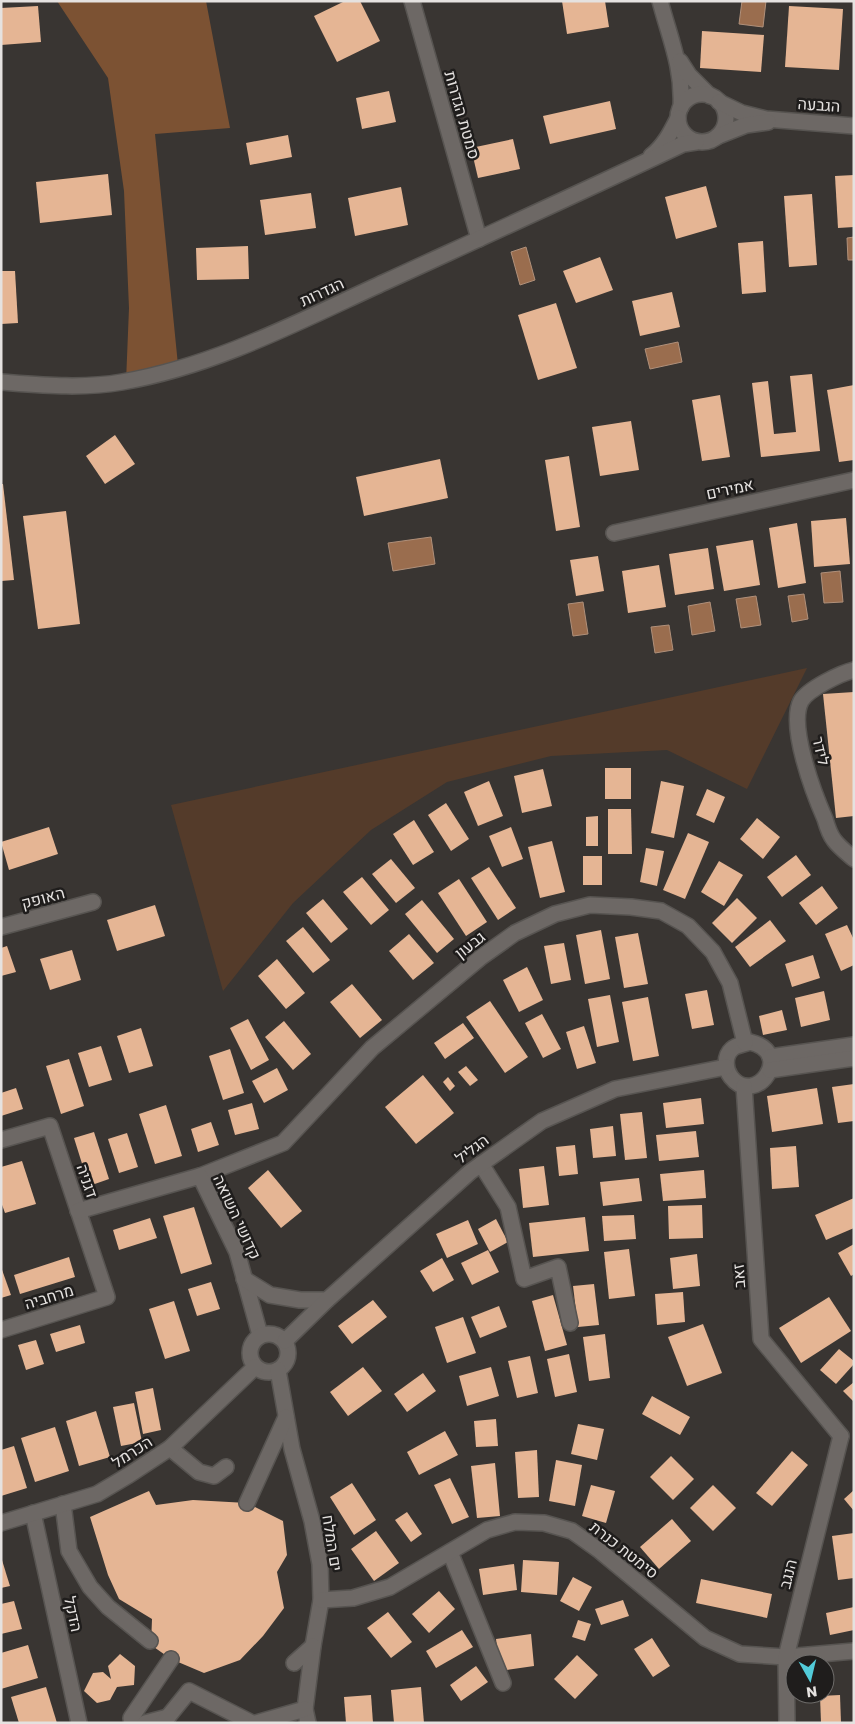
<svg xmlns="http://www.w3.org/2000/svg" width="855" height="1724" font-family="Poppins,Heebo,sans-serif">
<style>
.green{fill:#543b2a}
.forest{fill:#7c5233}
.water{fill:#9a6d4e;stroke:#b0907a}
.building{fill:#e5b594}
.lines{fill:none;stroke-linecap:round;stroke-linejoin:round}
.minor-casing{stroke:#575451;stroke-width:18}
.minor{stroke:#6d6865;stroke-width:15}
.labels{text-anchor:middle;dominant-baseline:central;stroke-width:5;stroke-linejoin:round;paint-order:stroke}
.street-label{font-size:16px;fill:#e5e2e0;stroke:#1f1d1c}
</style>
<rect width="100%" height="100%" fill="#393532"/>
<polygon class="green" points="807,668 747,789 667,750 551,756 447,782 371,830 293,903 223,991 171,805"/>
<polygon class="forest" points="57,1 206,1 230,128 155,134 178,365 126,382 129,308 124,191 108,78"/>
<g class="water">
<polygon points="742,1 766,1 763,27 739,24"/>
<polygon points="854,237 854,260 848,260 847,238"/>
<polygon points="526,247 535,280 520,285 511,252"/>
<polygon points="678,342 682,362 650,369 645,349"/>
<polygon points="431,537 435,564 393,571 388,543"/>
<polygon points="840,571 843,602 824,603 821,573"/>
<polygon points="804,594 808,619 792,622 788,596"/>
<polygon points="756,596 761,625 741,628 736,599"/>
<polygon points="583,602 588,634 573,636 568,604"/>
<polygon points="710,602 715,631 692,635 688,606"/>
<polygon points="669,625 673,650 655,653 651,627"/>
</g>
<g class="building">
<polygon points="345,1 360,1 380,41 337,62 314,16"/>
<polygon points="562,1 605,1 609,27 567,34"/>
<polygon points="38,6 41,42 1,45 1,8"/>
<polygon points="789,6 843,9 839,70 785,67"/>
<polygon points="702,31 764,35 761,72 700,68"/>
<polygon points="389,91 396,122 362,129 356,98"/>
<polygon points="610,101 616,129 550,144 543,116"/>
<polygon points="288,135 292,157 250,165 246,143"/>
<polygon points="513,139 520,169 478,178 471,148"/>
<polygon points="108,174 112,215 40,223 36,182"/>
<polygon points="854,175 854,227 838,228 835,176"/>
<polygon points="706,186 717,227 676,239 665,197"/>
<polygon points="401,187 408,225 355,236 348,198"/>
<polygon points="311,193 316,228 265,235 260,200"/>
<polygon points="812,194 817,265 789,267 784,196"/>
<polygon points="763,241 766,292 742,294 738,243"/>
<polygon points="248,246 249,279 197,280 196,248"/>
<polygon points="600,257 613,290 576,303 563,271"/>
<polygon points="1,271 15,271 18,323 1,324"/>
<polygon points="672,292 680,327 640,336 632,301"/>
<polygon points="556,303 577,368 538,380 518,315"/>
<polygon points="812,374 820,451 761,457 752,383 768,381 774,434 796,432 790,376"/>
<polygon points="854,385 854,460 839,462 827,390"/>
<polygon points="720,395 730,457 702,461 692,400"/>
<polygon points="631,421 639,470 600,476 592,427"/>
<polygon points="115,435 135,464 105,484 86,456"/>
<polygon points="569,456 580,527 556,531 545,460"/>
<polygon points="440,459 448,498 364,516 356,477"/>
<polygon points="1,484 3,484 14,580 1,581"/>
<polygon points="66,511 80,624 38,629 23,516"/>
<polygon points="846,518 850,564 814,567 811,521"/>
<polygon points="797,523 806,583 778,588 769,528"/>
<polygon points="753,540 760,585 724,591 716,546"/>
<polygon points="708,548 714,589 675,595 669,554"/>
<polygon points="598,556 604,591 576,596 570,560"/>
<polygon points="659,565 666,607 628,613 622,571"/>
<polygon points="854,692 854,816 836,818 823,694"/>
<rect x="605" y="768" width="26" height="31"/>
<polygon points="543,769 552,806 522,813 514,776"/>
<polygon points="489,781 503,816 478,826 464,792"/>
<polygon points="661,781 684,786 674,838 651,833"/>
<polygon points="707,789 725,797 714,823 696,815"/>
<polygon points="446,803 469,839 451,851 428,815"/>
<polygon points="608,809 631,809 632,854 608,854"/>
<polygon points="598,816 598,846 586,846 586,817"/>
<polygon points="757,818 780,837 763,859 740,839"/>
<polygon points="414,820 434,852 413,865 393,834"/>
<polygon points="49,827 58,854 9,870 1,842"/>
<polygon points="511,827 523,859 502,867 489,836"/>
<polygon points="688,833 709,842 685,899 663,890"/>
<polygon points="552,841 565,892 540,898 528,847"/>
<polygon points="646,848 664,851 657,886 640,882"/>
<polygon points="796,855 811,875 782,897 767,877"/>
<rect x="583" y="856" width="19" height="29"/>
<polygon points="391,859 415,888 396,903 372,874"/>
<polygon points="719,861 743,875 724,906 701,892"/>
<polygon points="489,867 516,908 498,920 471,878"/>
<polygon points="362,877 389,910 371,925 343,892"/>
<polygon points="459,879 487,922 466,936 438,893"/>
<polygon points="822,886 838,908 816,925 799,903"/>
<polygon points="737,898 757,918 732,943 712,923"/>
<polygon points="323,899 348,929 331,943 306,913"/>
<polygon points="422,900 454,939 437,953 405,914"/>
<polygon points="155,905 165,936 117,951 107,920"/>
<polygon points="770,920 786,941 750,967 735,947"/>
<polygon points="847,925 854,940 854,965 841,971 825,934"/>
<polygon points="303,927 330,960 313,973 286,941"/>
<polygon points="601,930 610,979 585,984 576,935"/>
<polygon points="638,933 648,984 624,988 615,937"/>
<polygon points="409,934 434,963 413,980 389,951"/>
<polygon points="564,943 571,980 551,984 544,946"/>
<polygon points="7,946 16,972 1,976 1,948"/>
<polygon points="72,950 81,980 50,990 40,959"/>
<polygon points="813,955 820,978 792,987 785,964"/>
<polygon points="277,959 305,993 286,1009 258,976"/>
<polygon points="527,967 543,1000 519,1012 503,980"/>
<polygon points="352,984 382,1020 360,1038 330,1002"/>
<polygon points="707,990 714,1025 692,1029 685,994"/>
<polygon points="824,991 830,1020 801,1027 795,998"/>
<polygon points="610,995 619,1042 597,1047 588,999"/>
<polygon points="648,997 659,1056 633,1061 622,1002"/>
<polygon points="490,1001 528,1057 505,1073 466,1017"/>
<polygon points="782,1010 787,1030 763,1035 759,1016"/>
<polygon points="542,1014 561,1049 543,1058 525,1023"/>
<polygon points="248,1019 269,1060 251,1070 230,1028"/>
<polygon points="284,1021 311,1054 293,1070 265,1037"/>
<polygon points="463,1023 474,1038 445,1059 434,1043"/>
<polygon points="584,1026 596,1063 577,1069 566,1032"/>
<polygon points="141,1028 153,1066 129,1073 117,1036"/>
<polygon points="101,1046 112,1080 89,1087 78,1053"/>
<polygon points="230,1049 244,1093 223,1100 209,1056"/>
<polygon points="69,1059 84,1106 61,1114 46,1066"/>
<polygon points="466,1066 478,1080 470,1086 458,1072"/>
<polygon points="277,1068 288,1090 264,1103 252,1081"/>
<polygon points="423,1075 454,1113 416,1144 385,1107"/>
<polygon points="448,1077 455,1086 450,1091 443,1082"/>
<polygon points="854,1084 854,1121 838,1123 832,1087"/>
<polygon points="16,1088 23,1109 1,1116 1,1093"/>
<polygon points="817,1088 823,1124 772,1132 767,1096"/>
<polygon points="701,1098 704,1124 666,1128 663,1103"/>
<polygon points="252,1103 259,1129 235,1135 228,1110"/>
<polygon points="166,1105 182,1156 155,1164 139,1114"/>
<polygon points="642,1112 647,1158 625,1160 620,1114"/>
<polygon points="211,1122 219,1145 198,1152 191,1129"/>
<polygon points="613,1126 616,1156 593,1158 590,1129"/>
<polygon points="696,1131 699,1157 659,1161 656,1135"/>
<polygon points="94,1132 109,1179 89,1186 74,1138"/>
<polygon points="127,1133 138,1167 119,1173 108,1139"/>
<polygon points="575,1145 578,1174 559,1176 556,1147"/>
<polygon points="796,1146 799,1187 772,1189 770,1148"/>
<polygon points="22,1161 36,1204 5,1213 1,1202 1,1167"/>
<polygon points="544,1166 549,1205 523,1208 519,1169"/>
<polygon points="268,1170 302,1211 281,1228 248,1188"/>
<polygon points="704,1170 706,1198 663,1201 660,1174"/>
<polygon points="639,1178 642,1201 603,1206 600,1182"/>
<polygon points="854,1198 854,1228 826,1240 815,1215"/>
<polygon points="702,1205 703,1238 669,1239 668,1206"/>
<polygon points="194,1207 212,1264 181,1274 163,1216"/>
<polygon points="634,1215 636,1239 604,1241 602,1216"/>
<polygon points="585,1217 589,1251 533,1257 529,1223"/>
<polygon points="150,1218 157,1238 119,1250 113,1230"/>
<polygon points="496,1219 508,1242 490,1252 478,1229"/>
<polygon points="468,1220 478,1244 447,1258 436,1234"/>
<polygon points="854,1244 854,1274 851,1276 838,1253"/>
<polygon points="629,1249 635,1296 609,1299 604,1252"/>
<polygon points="488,1250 499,1272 472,1285 461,1263"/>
<polygon points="697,1254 700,1286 673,1289 670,1258"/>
<polygon points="69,1257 75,1277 20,1294 14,1275"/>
<polygon points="442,1258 454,1280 433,1292 420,1271"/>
<polygon points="1,1267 11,1295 1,1298"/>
<polygon points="211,1282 220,1309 197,1316 188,1289"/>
<polygon points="594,1284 599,1325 578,1327 573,1286"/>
<polygon points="683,1292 685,1322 657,1325 655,1294"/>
<polygon points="553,1295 567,1345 545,1351 532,1301"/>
<polygon points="829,1297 851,1331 801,1363 779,1328"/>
<polygon points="373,1300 387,1317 352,1344 338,1326"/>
<polygon points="174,1301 190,1351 165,1359 149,1309"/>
<polygon points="499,1306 507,1327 480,1338 471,1317"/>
<polygon points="463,1317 476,1353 447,1363 435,1327"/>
<polygon points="703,1324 722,1373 687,1386 668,1337"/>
<polygon points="80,1325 85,1343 56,1352 50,1334"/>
<polygon points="605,1334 610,1378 589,1381 583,1337"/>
<polygon points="36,1340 44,1364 26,1370 18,1345"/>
<polygon points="839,1349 854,1361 854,1364 836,1384 820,1370"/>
<polygon points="569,1354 577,1392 555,1397 547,1359"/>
<polygon points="530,1356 538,1393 517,1398 508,1361"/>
<polygon points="363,1367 382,1391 348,1416 330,1392"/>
<polygon points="491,1367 499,1396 467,1406 459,1376"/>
<polygon points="423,1373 436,1391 407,1412 394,1394"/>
<polygon points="854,1382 854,1402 843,1391"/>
<polygon points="153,1388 161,1430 143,1434 135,1392"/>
<polygon points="652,1396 690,1417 680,1435 642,1414"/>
<polygon points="134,1403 142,1442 121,1446 113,1407"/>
<polygon points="96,1411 110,1457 79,1466 66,1421"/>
<polygon points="496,1419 498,1446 476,1447 474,1421"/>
<polygon points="578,1424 604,1429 597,1460 571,1454"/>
<polygon points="55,1427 69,1471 35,1482 21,1438"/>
<polygon points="445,1431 458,1455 419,1475 407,1452"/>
<polygon points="14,1446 27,1488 1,1496 1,1450"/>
<polygon points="537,1450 539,1497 518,1498 515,1452"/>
<polygon points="792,1451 808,1465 772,1506 756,1493"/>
<polygon points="671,1456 694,1479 673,1500 650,1477"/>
<polygon points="556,1460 582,1465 575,1506 549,1501"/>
<polygon points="495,1463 500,1516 477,1518 471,1466"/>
<polygon points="450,1478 469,1517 452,1524 434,1485"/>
<polygon points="352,1483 376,1520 354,1535 330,1497"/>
<polygon points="591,1485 615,1491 606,1523 582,1516"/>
<polygon points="713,1485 736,1508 713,1531 690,1508"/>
<polygon points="854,1490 854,1511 844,1499"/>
<polygon points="149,1491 156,1505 193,1500 247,1503 283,1521 287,1555 277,1572 284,1608 263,1636 240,1660 204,1673 171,1659 151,1645 152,1619 119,1599 108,1575 90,1517"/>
<polygon points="407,1512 422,1534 411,1542 395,1520"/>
<polygon points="672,1519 691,1541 659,1569 640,1547"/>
<polygon points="376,1531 399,1563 374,1581 351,1549"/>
<polygon points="854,1533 854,1578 838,1580 832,1536"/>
<polygon points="1,1557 10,1586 1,1588"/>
<polygon points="523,1560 559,1562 557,1595 521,1592"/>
<polygon points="514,1564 517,1590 483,1595 479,1569"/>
<polygon points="573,1577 592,1587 579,1611 560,1601"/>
<polygon points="701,1579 772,1594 767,1618 696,1603"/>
<polygon points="439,1591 455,1609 429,1633 412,1614"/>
<polygon points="623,1600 629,1616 601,1625 595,1609"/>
<polygon points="14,1601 22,1629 1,1634 1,1604"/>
<polygon points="854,1607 854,1630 830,1635 826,1613"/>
<polygon points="388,1612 412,1642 391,1658 367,1628"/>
<polygon points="578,1620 591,1624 585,1641 572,1637"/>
<polygon points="462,1630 473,1647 436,1668 426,1651"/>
<polygon points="531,1634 534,1666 500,1671 496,1639"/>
<polygon points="652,1638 670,1666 653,1677 634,1649"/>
<polygon points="28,1645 38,1678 1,1689 1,1653"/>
<polygon points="120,1654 135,1666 134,1685 117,1687 110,1700 97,1703 84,1691 93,1673 103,1672 111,1679 108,1666"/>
<polygon points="577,1655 598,1675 575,1699 554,1679"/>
<polygon points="476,1666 488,1682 461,1701 450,1685"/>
<polygon points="46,1687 57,1723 19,1723 11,1697"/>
<polygon points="421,1687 424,1723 394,1723 391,1690"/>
<polygon points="371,1695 373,1723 346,1723 344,1697"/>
<polygon points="840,1695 841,1723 821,1723 820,1696"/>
</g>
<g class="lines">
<g class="minor-casing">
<g id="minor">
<polyline points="412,1 479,239"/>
<path d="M 660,1 C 670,39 683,67 681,107"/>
<polyline points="680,61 689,75 710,96"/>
<circle cx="702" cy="118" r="24"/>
<polyline points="719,102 742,113 766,119 854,126"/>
<polyline points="718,136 746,125 768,122"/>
<path d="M 651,156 C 664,146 671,132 678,118"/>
<path d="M 1,382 C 41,385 82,389 122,382 C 215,366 300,321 385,282 C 485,236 584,191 683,144 L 696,142"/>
<polyline points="614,533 854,480"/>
<path d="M 854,670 C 841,673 808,689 801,701 C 788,726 814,794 825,819 C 827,826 830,835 834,840 C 839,847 847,853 854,859"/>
<polyline points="1,927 93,902"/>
<path d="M 750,1042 C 796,1053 755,1108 731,1077 C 725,1069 724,1056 732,1049 C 736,1045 745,1044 750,1042 Z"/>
<polyline points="770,1057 854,1045"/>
<polyline points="770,1070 854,1058"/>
<polyline points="744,1086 761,1339 841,1436"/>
<polyline points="1,1140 50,1126 107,1297 1,1330"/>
<polyline points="481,1164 508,1207 524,1279 558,1267 570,1323"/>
<polyline points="200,1176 283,1143 372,1048 480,958 515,933 555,914 590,905 631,907 661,911 688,926 713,952 730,983 745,1043"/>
<polyline points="78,1211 200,1176 237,1252 260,1335"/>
<polyline points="244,1279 270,1295 300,1300 327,1300"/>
<circle cx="269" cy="1353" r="19"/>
<polyline points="285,1341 327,1300 470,1172 542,1121 615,1089 726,1067"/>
<polyline points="278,1370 292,1449 312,1521 320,1564 321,1600 313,1646 305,1709 308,1723"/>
<polyline points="170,1448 199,1472 214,1476 226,1467"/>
<polyline points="247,1503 286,1417"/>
<polyline points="63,1504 69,1551 90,1587 108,1607 150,1641"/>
<polyline points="33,1513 79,1723"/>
<polyline points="1,1523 97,1494 129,1475 170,1448 255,1367"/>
<polyline points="450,1552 503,1683"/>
<polyline points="321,1600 353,1598 390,1587 487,1530 515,1522 544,1523 572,1531 600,1551 705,1638 740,1654 786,1657 854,1651"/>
<polyline points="294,1663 313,1646"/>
<polyline points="132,1723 131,1718 171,1659"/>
<polyline points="145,1723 168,1717"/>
<polyline points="163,1723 189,1691 252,1723"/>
<polyline points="256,1723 305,1709"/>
<polyline points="787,1723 786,1657 841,1436"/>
</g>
</g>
<use href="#minor" class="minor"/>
</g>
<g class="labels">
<g class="street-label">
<text transform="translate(819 105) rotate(4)">הגבעה</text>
<text transform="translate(462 115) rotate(74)">סמטת הגדרות</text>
<text transform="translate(322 292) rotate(-25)">הגדרות</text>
<text transform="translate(730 489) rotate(-12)">אמירים</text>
<text transform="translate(821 751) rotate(77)">לידר</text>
<text transform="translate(43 898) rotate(-15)">האופק</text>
<text transform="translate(470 945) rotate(-38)">גבעון</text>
<text transform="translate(472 1149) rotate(-37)">הגליל</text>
<text transform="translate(87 1181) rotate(71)">דגניה</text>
<text transform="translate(237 1217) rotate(65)">קדושי השואה</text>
<text transform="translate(739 1276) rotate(-94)">זאב</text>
<text transform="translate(49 1297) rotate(-17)">מרחביה</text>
<text transform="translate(132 1452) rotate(-33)">הכרמל</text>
<text transform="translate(332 1543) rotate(81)">ים המלח</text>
<text transform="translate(624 1550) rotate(38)">סימטת כנרת</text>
<text transform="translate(788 1574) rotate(-76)">הנגב</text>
<text transform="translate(73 1614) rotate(78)">הדקל</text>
</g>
</g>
<rect width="855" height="1724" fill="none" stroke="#e5e2e0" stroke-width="5"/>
<g transform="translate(810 1679) rotate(172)"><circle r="24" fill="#1f1d1c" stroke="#6e6c6a"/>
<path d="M0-4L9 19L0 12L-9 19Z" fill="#52cbd9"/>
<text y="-8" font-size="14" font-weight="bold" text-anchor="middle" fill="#e5e2e0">N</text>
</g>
</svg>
